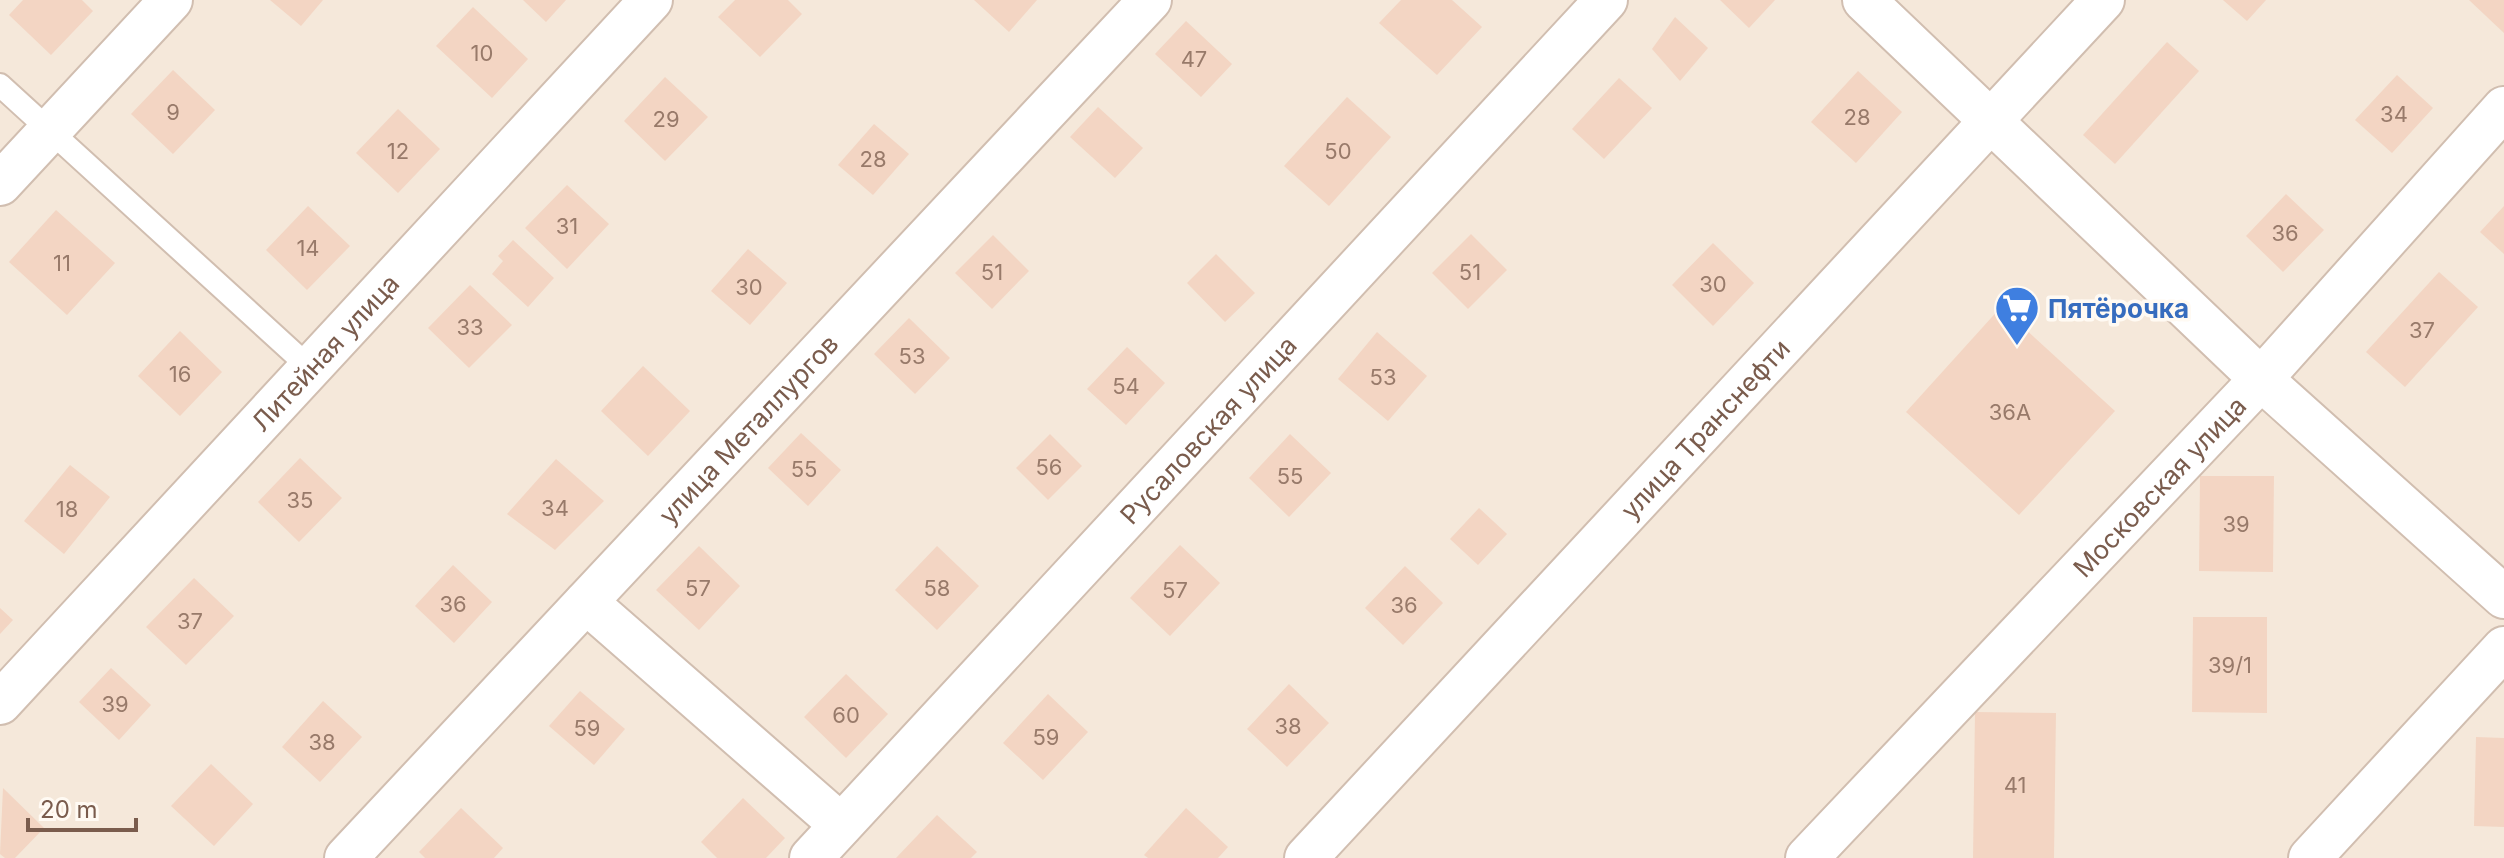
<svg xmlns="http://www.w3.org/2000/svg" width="2504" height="858" font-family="Inter,sans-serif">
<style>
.residential{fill:#f5e8da}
.building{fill:#f3d5c3}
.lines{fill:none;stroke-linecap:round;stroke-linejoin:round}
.service-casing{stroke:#d1beb0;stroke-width:26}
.minor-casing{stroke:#d1beb0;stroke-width:46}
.service{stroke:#fff;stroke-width:22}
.minor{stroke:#fff;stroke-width:42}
.labels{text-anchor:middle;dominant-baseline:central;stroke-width:7;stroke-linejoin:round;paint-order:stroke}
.number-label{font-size:22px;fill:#987a6a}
.shop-label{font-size:26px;font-weight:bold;fill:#366cbe;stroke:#fffaf3;text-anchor:start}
.street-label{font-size:26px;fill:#7a5c4d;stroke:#fffaf3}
</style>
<rect width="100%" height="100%" fill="#fdf6ec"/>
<rect class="residential" x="0" y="0" width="2504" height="858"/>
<g class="building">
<polygon points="23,0 82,0 93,11 51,55 9,15"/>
<polygon points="270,0 323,0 301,26"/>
<polygon points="523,0 566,0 546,22"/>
<polygon points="735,0 788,0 802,14 760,57 718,17"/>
<polygon points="974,0 1037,0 1009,32"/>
<polygon points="1401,0 1452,0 1482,27 1437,75 1379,23"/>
<polygon points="1720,0 1775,0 1749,28"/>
<polygon points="2223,0 2266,0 2247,21"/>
<polygon points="2469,0 2504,0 2504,33"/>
<polygon points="473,7 528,59 492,98 436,46"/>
<polygon points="1675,17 1708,48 1680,81 1652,49"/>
<polygon points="1186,21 1232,64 1201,97 1155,54"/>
<polygon points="2167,42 2199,71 2115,164 2083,135"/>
<polygon points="173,70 215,110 173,154 131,114"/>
<polygon points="1858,71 1902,112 1856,163 1811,122"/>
<polygon points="2397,75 2433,108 2392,153 2355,120"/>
<polygon points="665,77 708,117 665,161 624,121"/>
<polygon points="1619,78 1652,108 1604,159 1572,129"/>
<polygon points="1347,97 1391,137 1329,206 1284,166"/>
<polygon points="1098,107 1143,148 1115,178 1070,137"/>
<polygon points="398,109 440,149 398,193 356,153"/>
<polygon points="874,124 909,154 873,195 838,165"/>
<polygon points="567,185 609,224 567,269 525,228"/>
<polygon points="2286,194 2324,230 2283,272 2246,236"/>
<polygon points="308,206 350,246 307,290 266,250"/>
<polygon points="2504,206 2504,254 2480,232"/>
<polygon points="56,210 115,263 67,315 9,262"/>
<polygon points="1471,234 1507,270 1468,309 1432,273"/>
<polygon points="993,235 1029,271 992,309 955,273"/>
<polygon points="513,240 554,278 528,307 492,274 503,261 498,256"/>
<polygon points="1713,243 1754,283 1713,326 1672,285"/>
<polygon points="748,249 787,283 750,325 711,291"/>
<polygon points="1216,254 1255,293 1225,322 1187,283"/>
<polygon points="2439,272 2478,307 2405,387 2366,352"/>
<polygon points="470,285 512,325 469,368 428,328"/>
<polygon points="2001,307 2115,411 2019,515 1906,412"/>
<polygon points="909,318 950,358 915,394 874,354"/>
<polygon points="180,331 222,372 180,416 138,376"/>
<polygon points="1377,332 1427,376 1388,421 1338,379"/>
<polygon points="1127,347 1165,383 1126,425 1087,389"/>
<polygon points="643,366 690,411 648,456 601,411"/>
<polygon points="801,433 841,470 808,506 768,468"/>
<polygon points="1050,434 1082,466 1048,500 1016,468"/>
<polygon points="1290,434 1331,473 1289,517 1249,478"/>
<polygon points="300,458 342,498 299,542 258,502"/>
<polygon points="556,459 604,501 555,550 507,514"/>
<polygon points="70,465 110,497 64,554 24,521"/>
<polygon points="2200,476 2274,476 2273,572 2199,571"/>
<polygon points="1479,508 1507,534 1478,565 1450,539"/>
<polygon points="1180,545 1220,583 1170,636 1130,598"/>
<polygon points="699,546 740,586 699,630 656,590"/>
<polygon points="937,546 979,586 937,630 895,590"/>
<polygon points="453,565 492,602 454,643 415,606"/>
<polygon points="1405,566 1443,603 1403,645 1365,608"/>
<polygon points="194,578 234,616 186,665 146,627"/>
<polygon points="0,608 13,620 0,634"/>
<polygon points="2193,617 2267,617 2267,713 2192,712"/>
<polygon points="111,668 151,705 119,740 79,702"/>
<polygon points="846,674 888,714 846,758 804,717"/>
<polygon points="1289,684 1329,723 1287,767 1247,729"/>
<polygon points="580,691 625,729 594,765 549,726"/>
<polygon points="1048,694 1088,732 1043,780 1003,743"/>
<polygon points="323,701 362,737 320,782 282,747"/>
<polygon points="1975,712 2056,713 2054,858 1973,858"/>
<polygon points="2476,737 2504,738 2504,827 2474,826"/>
<polygon points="211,764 253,804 214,846 171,806"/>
<polygon points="3,788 44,828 15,858 5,858 0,854"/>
<polygon points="743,798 785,838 766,858 717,858 701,842"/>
<polygon points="461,808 503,848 494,858 425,858 419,852"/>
<polygon points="1186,808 1228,847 1218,858 1148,858 1144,855"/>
<polygon points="937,815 977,852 971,858 896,858"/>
</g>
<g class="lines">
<g class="service-casing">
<polyline id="service" points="0,85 310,368"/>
</g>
<g class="minor-casing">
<g id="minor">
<polyline points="1864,0 2261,379 2504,597"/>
<polyline points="0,184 171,0"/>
<polyline points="586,602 841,825"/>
<path id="s1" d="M 0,703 L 651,0"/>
<path id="s2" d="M 346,858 L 1150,0"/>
<path id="s3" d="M 811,858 L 1606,0"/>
<path id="s4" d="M 1306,858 L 2103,0"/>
<path id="s5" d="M 1807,858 L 2261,379 L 2504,108"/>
<polyline points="2310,858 2504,648"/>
</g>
</g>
<use href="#service" class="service"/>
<use href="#minor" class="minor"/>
</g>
<defs>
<g id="supermarket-pin" transform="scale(2.3)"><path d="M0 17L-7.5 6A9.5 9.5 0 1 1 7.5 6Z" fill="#3f7fe0" stroke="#fffaf3"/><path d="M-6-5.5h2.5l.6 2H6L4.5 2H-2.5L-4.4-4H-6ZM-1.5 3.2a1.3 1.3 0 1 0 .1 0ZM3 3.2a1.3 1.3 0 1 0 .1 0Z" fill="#fff"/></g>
</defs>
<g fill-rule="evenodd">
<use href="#supermarket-pin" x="2017" y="308"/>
</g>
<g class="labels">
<g class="number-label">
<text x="482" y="53">10</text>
<text x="1194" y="59">47</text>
<text x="173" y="112">9</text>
<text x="2394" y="114">34</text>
<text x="1857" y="117">28</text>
<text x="666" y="119">29</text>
<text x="398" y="151">12</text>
<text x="1338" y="151">50</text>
<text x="873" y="159">28</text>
<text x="567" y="226">31</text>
<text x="2285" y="233">36</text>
<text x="308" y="248">14</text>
<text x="62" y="263">11</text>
<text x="992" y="272">51</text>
<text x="1470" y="272">51</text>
<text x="1713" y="284">30</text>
<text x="749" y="287">30</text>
<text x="470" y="327">33</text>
<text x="2422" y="330">37</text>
<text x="912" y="356">53</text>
<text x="180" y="374">16</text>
<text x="1383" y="377">53</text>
<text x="1126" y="386">54</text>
<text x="2010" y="412">36А</text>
<text x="1049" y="467">56</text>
<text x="804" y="469">55</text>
<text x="1290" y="476">55</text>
<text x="300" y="500">35</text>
<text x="555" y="508">34</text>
<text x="67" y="509">18</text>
<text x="2236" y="524">39</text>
<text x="698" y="588">57</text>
<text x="937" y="588">58</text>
<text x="1175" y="590">57</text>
<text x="453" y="604">36</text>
<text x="1404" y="605">36</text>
<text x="190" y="621">37</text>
<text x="2230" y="665">39/1</text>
<text x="115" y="704">39</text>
<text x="846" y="715">60</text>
<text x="1288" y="726">38</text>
<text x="587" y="728">59</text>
<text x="1046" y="737">59</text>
<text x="322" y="742">38</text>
<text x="2015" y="785">41</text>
</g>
<g class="shop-label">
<text x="2048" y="308">Пятёрочка</text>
</g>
<g class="street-label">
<text stroke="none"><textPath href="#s1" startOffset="478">Литейная улица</textPath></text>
<text stroke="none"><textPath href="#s2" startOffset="588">улица Металлургов</textPath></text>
<text stroke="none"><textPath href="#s3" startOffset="584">Русаловская улица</textPath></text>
<text stroke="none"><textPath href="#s4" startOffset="586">улица Транснефти</textPath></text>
<text stroke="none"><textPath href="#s5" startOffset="512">Московская улица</textPath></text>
</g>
</g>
<path d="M28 818v12h108v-12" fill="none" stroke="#7a5c4d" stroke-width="4"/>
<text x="40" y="818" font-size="24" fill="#7a5c4d" stroke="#fffaf3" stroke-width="6" paint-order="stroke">20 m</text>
</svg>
